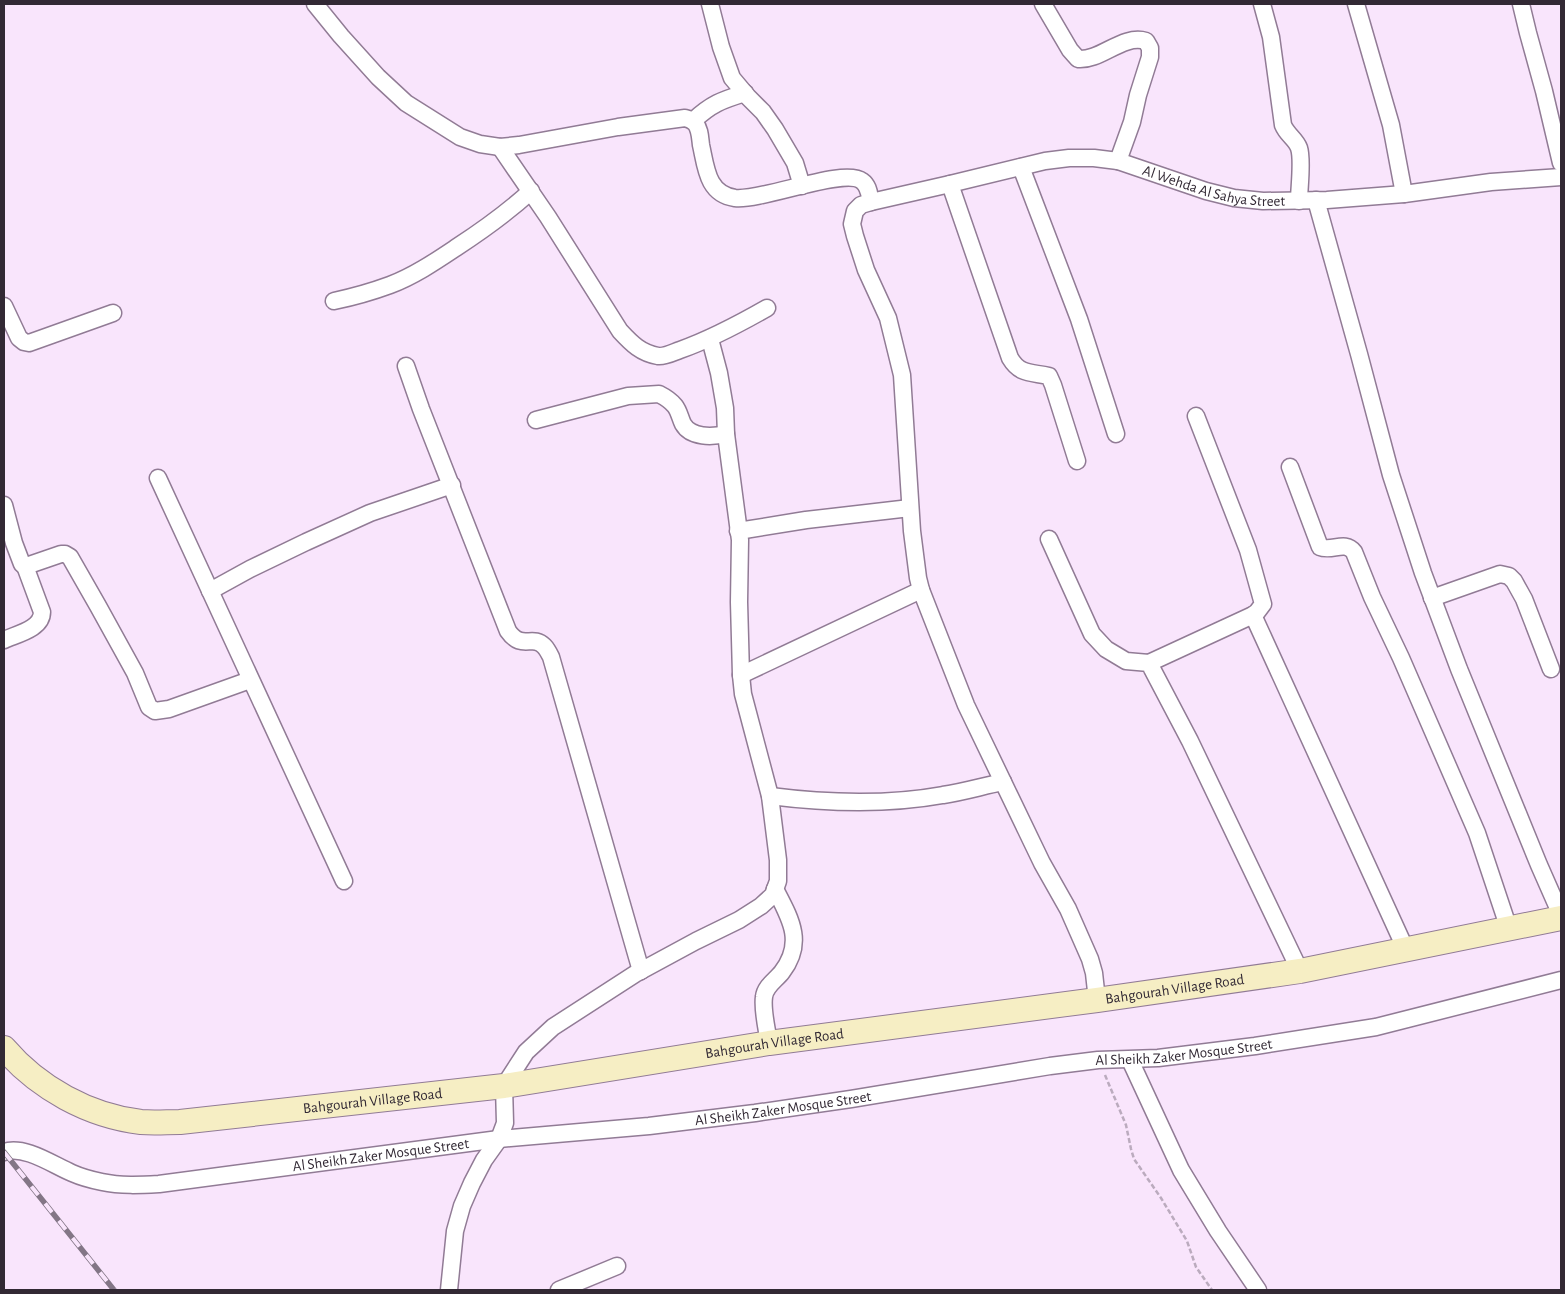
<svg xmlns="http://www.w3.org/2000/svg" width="1565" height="1294" font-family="'Alegreya Sans',sans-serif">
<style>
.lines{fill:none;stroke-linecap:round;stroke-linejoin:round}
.street-casing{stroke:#917b95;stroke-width:19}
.secondary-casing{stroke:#917b95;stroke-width:26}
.path{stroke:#bbabbe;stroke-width:2.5;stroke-dasharray:5 2.5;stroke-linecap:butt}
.street{stroke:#fff;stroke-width:16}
.secondary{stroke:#f6eec4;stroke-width:24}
.rail-casing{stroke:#837686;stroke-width:5.5}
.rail{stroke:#f9e5fc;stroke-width:4;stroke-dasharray:11;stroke-linecap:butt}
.labels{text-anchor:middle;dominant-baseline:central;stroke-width:4.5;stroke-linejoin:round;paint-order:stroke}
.street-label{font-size:15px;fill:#322934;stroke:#f9e5fc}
</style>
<rect width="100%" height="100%" fill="#f9e5fc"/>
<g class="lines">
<g class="street-casing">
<g id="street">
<path d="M 315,4 L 341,36 L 378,77 L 406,103 L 460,137 L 480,144 L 500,147 L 519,145 L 618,127 L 685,118 C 689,119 692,120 695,123 C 700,129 700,137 701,145 C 706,167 707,194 735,198 C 763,201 844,167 862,181 C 869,186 869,194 871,202"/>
<polyline points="710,4 721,47 732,78 748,97 763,112 775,129 795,163 802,186"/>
<path d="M 1043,4 L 1070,50 L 1078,59 C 1101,61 1122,34 1146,41 L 1150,48 L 1150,57 L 1138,95 L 1132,122 L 1118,161"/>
<path d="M 1262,4 L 1271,37 L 1283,125 C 1287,135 1296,139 1299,148 C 1303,160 1299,188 1299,201"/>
<polyline points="1356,4 1391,125 1404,194"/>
<polyline points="1521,4 1528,33 1544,91 1561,163"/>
<path d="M 693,121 C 711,104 722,100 745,93"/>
<path d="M 500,147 L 548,217 L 620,331 C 632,344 641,353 658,356 C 665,357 674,352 680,350 C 711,339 739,324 767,308"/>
<polyline points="1021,167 1079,319 1116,434"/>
<path d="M 950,184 L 1010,358 C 1020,375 1031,372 1049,376 L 1053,385 L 1077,461"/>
<polyline points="1316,200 1359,354 1391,475 1423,573 1459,669 1539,865 1561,915"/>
<path d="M 334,301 C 353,297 371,292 390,285 C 414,276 436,261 457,247 C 483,230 508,212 531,191"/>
<polyline points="4,306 19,338 24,342 29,343 113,313"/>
<path d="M 406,366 L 421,409 L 508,631 C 522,651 532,634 544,646 C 547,649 549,653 551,657 L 641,971"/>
<path d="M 536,420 L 628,396 L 659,394 C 665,397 671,401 675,406 C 679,411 680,418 683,424 C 691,438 712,437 726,434"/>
<path d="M 1290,467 L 1320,547 C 1332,552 1345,540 1354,552 L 1372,597 L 1401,658 L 1477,833 L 1509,929"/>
<polyline points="158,478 344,881"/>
<polyline points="4,505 14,543 22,564 25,566 29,565 61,554 65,554 70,557 98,606 135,673 149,707 155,711 169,709 250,680"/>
<polyline points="738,531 806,520 910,508"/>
<polyline points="1049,539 1092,634 1106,649 1126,661 1149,663 1190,741 1300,971"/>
<polyline points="210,591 250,569 306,542 370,513 452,485"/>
<polyline points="1432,598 1500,574 1509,576 1514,581 1524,599 1551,669"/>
<polyline points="1253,615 1406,950"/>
<path d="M 4,640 C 17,634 42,629 42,612 L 25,566"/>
<polyline points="1149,663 1253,615 1257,612 1263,604 1248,550 1196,416"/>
<polyline points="741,675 921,590"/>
<path d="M 770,796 C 825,803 888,805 943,795 C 963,792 983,786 1003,782"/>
<path id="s1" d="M 1097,1000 L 1094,973 L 1090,959 L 1068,909 L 1042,863 L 966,705 L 921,590 L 918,578 L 912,531 L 902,375 L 888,318 L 866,270 L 855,236 L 852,224 L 855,211 L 861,205 L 871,202 L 950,184 L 1045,161 L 1069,158 L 1094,158 L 1118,161 L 1206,191 L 1234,198 L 1263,201 L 1327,200 L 1404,194 L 1491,182 L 1561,177"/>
<path d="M 769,1043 C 767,1029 762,1010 764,997 C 765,986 776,980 782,972 C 805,942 790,918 775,889"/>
<polyline points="1130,1060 1181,1170 1218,1231 1258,1290"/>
<path id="s2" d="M 4,1152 C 25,1145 53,1165 72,1173 C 81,1177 92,1180 102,1182 C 121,1186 140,1185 159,1184 L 499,1139 L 649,1126 L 755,1113 L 851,1099 L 1050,1066 L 1098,1060 L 1158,1058 L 1255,1046 L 1376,1027 L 1561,980"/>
<polyline points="449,1290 455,1231 462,1206 472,1183 484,1160 499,1139 505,1123 504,1086 526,1052 553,1027 635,974 696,941 739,920 761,906 773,895 778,881 778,860 770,796 743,694 741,675 739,602 740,540 726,434 725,408 719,373 710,339"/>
<polyline points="559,1290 617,1266"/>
</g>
</g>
<g class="secondary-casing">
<g id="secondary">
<path id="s3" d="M 4,1048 C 38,1088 89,1116 141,1122 C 154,1123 167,1122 180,1122 L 504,1086 L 769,1043 L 1097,1000 L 1300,971 L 1561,918"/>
</g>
</g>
<polyline class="path" points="1105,1075 1126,1125 1131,1149 1134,1159 1161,1198 1187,1241 1196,1267 1212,1290"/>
<use href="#street" class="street"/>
<use href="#secondary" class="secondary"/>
<g class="rail-casing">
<polyline id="rail" points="4,1152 114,1290"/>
</g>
<use href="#rail" class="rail"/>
</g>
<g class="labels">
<g class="street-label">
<text stroke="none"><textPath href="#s1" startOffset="1208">Al Wehda Al Sahya Street</textPath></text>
<text stroke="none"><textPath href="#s3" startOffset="1202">Bahgourah Village Road</textPath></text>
<text stroke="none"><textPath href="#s3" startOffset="798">Bahgourah Village Road</textPath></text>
<text stroke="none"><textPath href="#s2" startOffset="1195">Al Sheikh Zaker Mosque Street</textPath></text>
<text stroke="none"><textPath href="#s3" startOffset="392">Bahgourah Village Road</textPath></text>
<text stroke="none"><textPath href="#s2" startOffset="790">Al Sheikh Zaker Mosque Street</textPath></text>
<text stroke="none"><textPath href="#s2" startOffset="385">Al Sheikh Zaker Mosque Street</textPath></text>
</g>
</g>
<rect width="1565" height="1294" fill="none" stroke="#322934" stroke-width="10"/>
</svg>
